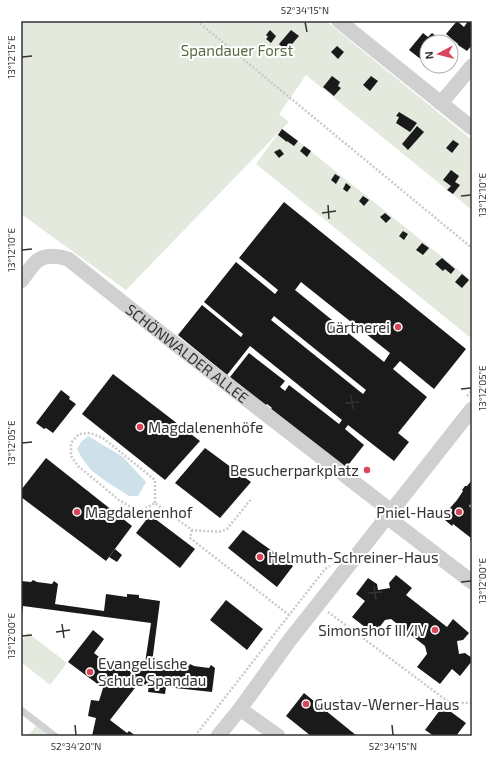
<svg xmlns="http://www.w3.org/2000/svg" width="493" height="757" font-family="'Exo 2',sans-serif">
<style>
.green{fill:#e3e9dd}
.water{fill:#cee1ea}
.building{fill:#1a1a1a;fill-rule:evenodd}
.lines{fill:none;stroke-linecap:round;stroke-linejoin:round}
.path{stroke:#cacaca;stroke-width:2.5;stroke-dasharray:2 2;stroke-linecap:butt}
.lane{stroke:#d0d0d0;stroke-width:7}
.street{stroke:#d0d0d0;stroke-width:15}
.ticks{fill:none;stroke:#333;stroke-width:1.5}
.poi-dot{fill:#d94659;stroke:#fff;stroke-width:1.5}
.labels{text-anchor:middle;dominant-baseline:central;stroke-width:4;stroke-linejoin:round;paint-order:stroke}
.park-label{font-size:15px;fill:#586c43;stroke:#fff}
.poi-label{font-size:15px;fill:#333;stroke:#fff;text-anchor:start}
.street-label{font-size:15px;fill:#333;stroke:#fff}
.neatline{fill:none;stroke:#333;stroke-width:1.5}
.ticks-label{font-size:10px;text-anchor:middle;fill:#333}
</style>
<rect width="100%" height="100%" fill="#fff"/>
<g class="green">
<polygon points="21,21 326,21 472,140 472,210 306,75 279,114 289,122 282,129 303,145 472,281 472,339 256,164 280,131 126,290 21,214"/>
<polygon points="28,633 67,663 50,685 21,662 21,642"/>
<polygon points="36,726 49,736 28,736"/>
</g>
<polygon class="water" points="88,436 123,457 146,482 138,496 129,496 104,480 91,470 82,458 77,449 81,442"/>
<g class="building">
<polygon points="457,21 464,27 468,21 472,21 472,45 467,51 458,45 458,44 446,34"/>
<polygon points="270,30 276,36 271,43 266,39 268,37 266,35"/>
<polygon points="291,30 299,36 286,51 279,44"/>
<polygon points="423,33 428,37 432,33 440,39 437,42 427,42 427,64 409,50"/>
<polygon points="337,46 344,52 338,59 331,52"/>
<polygon points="332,76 340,82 338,86 341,88 334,96 323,87"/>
<polygon points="371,76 378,81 370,91 363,85"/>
<polygon points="399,112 417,123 410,132 396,123 399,117 396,116"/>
<polygon points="417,126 424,132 408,150 402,144"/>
<polygon points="282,129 298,141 294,146 287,141 287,142 278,135"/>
<polygon points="453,140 459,144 452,153 446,148"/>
<polygon points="304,146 311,151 307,157 300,151"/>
<polygon points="280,149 284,154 279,158 274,152"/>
<polygon points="451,170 459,176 455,182 460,185 453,194 447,190 451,186 443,180"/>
<polygon points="335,174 340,177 336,184 331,180"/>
<polygon points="346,183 351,187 347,192 343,189"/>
<polygon points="363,196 369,200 364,206 359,201"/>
<path d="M 284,202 L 466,349 L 434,389 L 400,361 L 393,369 L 427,397 L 398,433 L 409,442 L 394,461 L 348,425 L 345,429 L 364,445 L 345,469 L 271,409 L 272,408 L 267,404 L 265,406 L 230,377 L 249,353 L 285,381 L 280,387 L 285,391 L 289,385 L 339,424 L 342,420 L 250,346 L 227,375 L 178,335 L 202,305 L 241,337 L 243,334 L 204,302 L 236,262 L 275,294 L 278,290 L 239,258 ZM 301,282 L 390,353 L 384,362 L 295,290 ZM 274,316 L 366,390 L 363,394 L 271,320 Z"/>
<polygon points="385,213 391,218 386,223 380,217"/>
<polygon points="403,231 408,234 404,240 399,236"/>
<polygon points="422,243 429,248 423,255 416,250"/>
<polygon points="442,258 455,269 451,274 445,269 443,271 435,264"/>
<polygon points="462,274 469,280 462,288 455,282"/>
<polygon points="113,374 200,441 165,480 82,414"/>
<polygon points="61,390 70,397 69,399 76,404 53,433 46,428 44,429 36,423"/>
<polygon points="205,448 251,482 220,518 175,483"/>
<polygon points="46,458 132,526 106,561 21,497 21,490"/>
<polygon points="472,480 472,502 469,506 472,509 472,541 470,540 471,538 453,524 452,526 445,520 446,518 443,516 457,500 463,491 462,490 465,486 467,486"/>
<polygon points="150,515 195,549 180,568 136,533"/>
<polygon points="243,530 293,566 277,587 228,548"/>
<polygon points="115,549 122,555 117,562 109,557"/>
<polygon points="396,575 412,588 406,595 447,627 453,619 469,633 463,640 457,641 459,654 465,653 472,658 472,661 460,676 452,669 440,684 417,667 427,654 425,646 391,619 385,620 374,634 352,617 365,601 356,594 368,578 377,584 378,590 390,588 389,583"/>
<polygon points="33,580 37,582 52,584 54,581 58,584 55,604 104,611 106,594 127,597 127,594 139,595 139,598 160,601 152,663 168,665 169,662 174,665 189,666 190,664 194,666 209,668 211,665 215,668 212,692 166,687 165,694 148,692 149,685 138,684 110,720 127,733 129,731 136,736 92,736 96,718 88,716 91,700 99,701 103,688 68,662 93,630 104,639 94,653 117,671 123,662 145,663 151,623 23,606 22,615 21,615 21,581 31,582"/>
<polygon points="226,600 263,629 247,650 210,620"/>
<polygon points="304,693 357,736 311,736 286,716"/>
<polygon points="443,706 466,723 456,736 434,736 425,730"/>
</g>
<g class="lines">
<g class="path">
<polyline points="197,21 472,248"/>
<polyline points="467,396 472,390"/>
<polyline points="155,503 155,480 103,438 90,433 79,434 71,443 71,456 78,466 119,500 139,512 155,503 192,530 219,532 227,529 252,498"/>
<polyline points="192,530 190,538 289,615"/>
<polyline points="328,612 450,703 472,703"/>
<polyline points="195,736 325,569 330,566"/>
</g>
<polyline class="lane" points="21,710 55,736"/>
<g class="street">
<polyline points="339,21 472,128"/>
<polyline points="441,103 472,66"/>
<path id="s1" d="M 21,281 C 26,275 31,266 37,261 C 45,254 59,256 68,259 L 161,333 L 391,511"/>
<polyline points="387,517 472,582"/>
<polyline points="240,709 278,736"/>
<polyline points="218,736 240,709 289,641 472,409"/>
</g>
</g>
<path class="ticks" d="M 305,22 L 307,32M 22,57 L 32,56M 461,196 L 471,195M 328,205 L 329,219M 322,213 L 336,211M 22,250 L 32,249M 461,389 L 471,388M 351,395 L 353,409M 345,403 L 359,402M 22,443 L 32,442M 461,582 L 471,581M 374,586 L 376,600M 368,593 L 382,592M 62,624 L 64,638M 56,632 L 70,630M 22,636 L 32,635M 75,725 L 76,735M 392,725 L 393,735"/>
<g class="poi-dot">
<circle cx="398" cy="327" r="4"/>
<circle cx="140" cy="427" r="4"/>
<circle cx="367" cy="470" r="4"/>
<circle cx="77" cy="512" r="4"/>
<circle cx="459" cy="512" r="4"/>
<circle cx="260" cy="557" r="4"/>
<circle cx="435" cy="630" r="4"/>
<circle cx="90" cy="672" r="4"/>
<circle cx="306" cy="704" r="4"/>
</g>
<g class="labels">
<g class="park-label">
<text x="237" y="50">Spandauer Forst</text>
</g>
<g class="poi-label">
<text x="390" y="327" text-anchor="end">Gärtnerei</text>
<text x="148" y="427">Magdalenenhöfe</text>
<text x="359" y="470" text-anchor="end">Besucherparkplatz</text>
<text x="85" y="512">Magdalenenhof</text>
<text x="451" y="512" text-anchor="end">Pniel-Haus</text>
<text x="268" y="557">Helmuth-Schreiner-Haus</text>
<text x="427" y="630" text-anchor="end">Simonshof III/IV</text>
<text x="98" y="663">Evangelische<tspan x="98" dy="17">Schule Spandau</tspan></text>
<text x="314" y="704">Gustav-Werner-Haus</text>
</g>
<g class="street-label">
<text stroke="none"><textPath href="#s1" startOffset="210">SCHÖNWALDER ALLEE</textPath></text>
</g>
</g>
<rect width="493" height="757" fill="none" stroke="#ffffff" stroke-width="44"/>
<g transform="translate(439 54) rotate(263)"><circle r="19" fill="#ffffff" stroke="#adadad"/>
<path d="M0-3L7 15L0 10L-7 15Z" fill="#d94659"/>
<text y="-6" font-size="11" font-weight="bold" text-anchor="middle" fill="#333333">N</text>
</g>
<rect x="22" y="22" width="449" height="713" class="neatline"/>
<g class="ticks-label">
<text x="305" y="14">52°34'15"N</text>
<text transform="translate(11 57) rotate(-90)" y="4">13°12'15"E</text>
<text transform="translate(482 195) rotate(-90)" y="4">13°12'10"E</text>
<text transform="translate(11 250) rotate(-90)" y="4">13°12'10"E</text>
<text transform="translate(482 388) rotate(-90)" y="4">13°12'05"E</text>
<text transform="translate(11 443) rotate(-90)" y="4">13°12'05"E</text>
<text transform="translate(482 581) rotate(-90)" y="4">13°12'00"E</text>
<text transform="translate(11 636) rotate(-90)" y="4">13°12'00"E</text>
<text x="76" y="750">52°34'20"N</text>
<text x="393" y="750">52°34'15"N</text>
</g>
</svg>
